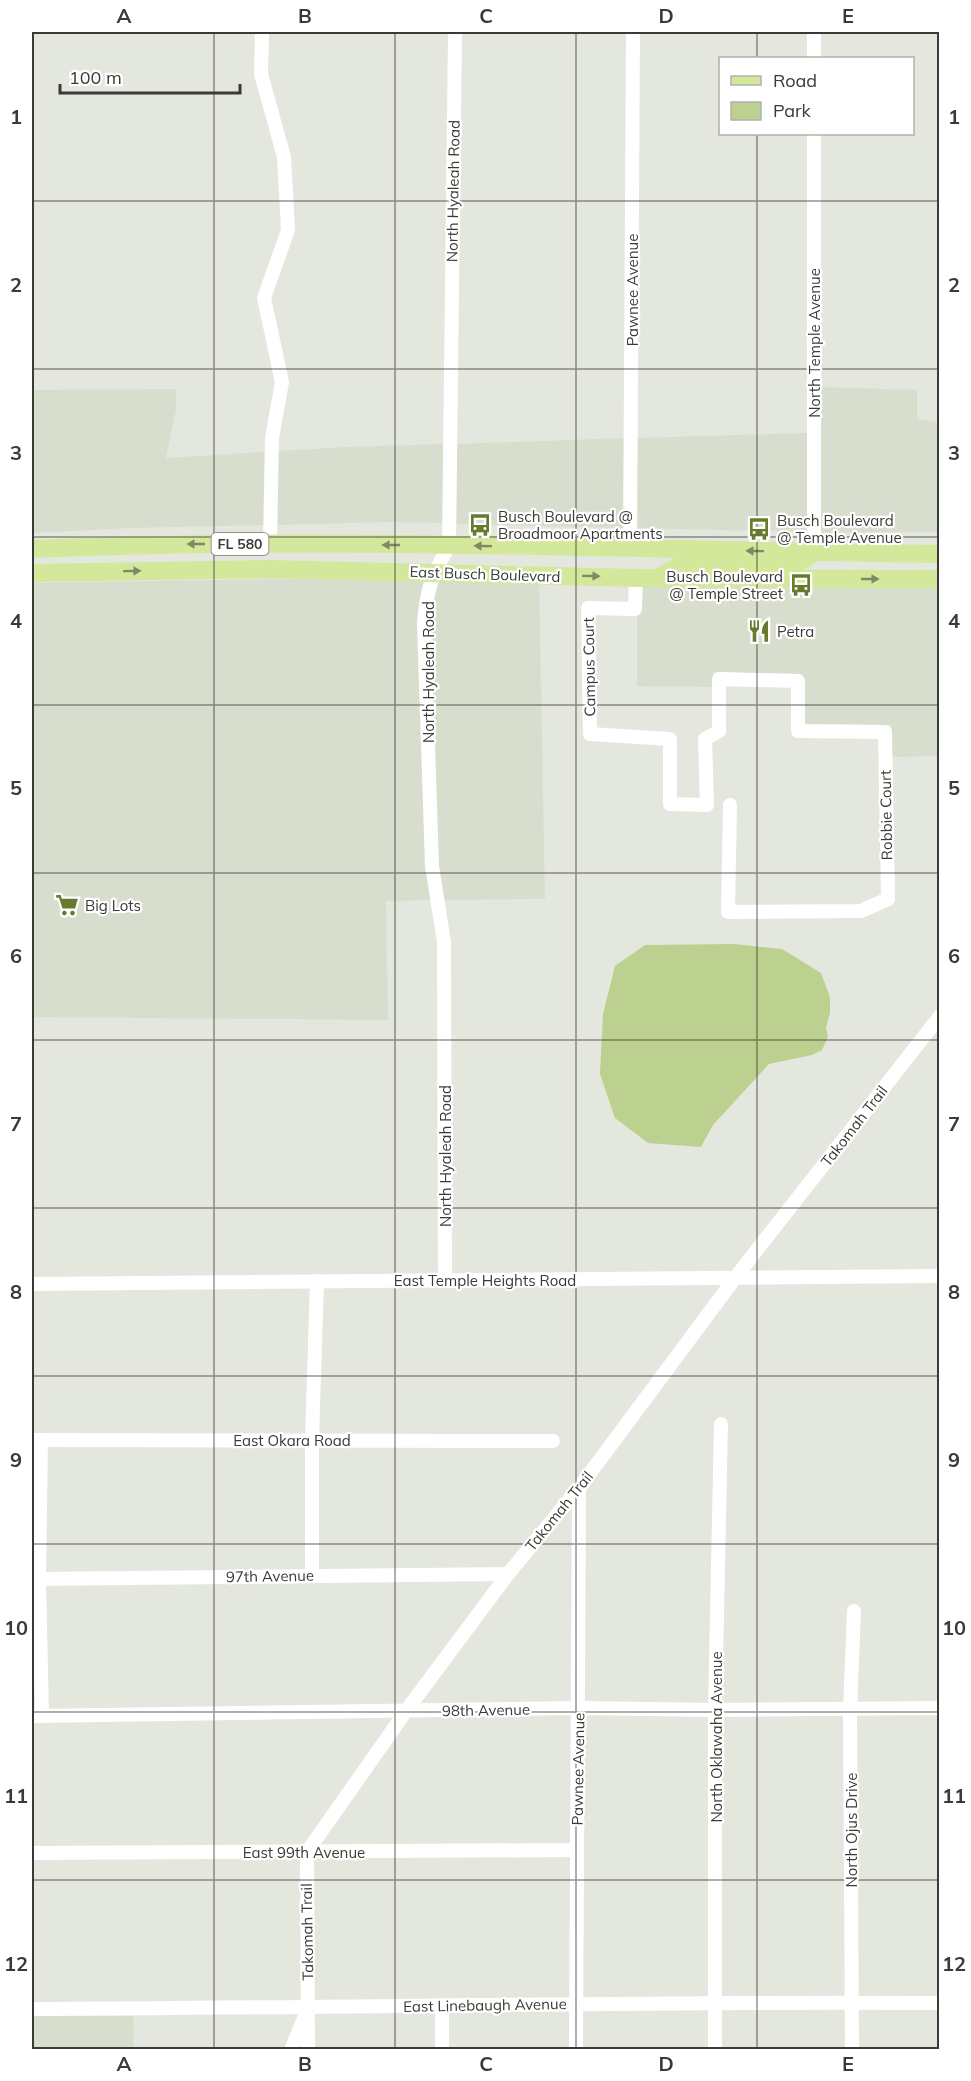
<svg xmlns="http://www.w3.org/2000/svg" width="971" height="2081" font-family="Mulish,sans-serif">
<style>
.built{fill:#d8decd}
.green{fill:#bcd18f}
.lines{fill:none;stroke-linecap:round;stroke-linejoin:round}
.minor{stroke:#fff;stroke-width:14}
.major{stroke:#d4e89c;stroke-width:18}
.oneway{fill:#7f8964}
.grid{fill:none;stroke:#3a3b37;stroke-width:1.5;stroke-opacity:0.55}
.labels{text-anchor:middle;dominant-baseline:central;stroke-width:4.5;stroke-linejoin:round;paint-order:stroke}
.shield{fill:#fff;stroke:#757673;stroke-width:1.5}
.shield-label{font-size:14px;font-weight:bold;fill:#3a3b37}
.street-label{font-size:15px;fill:#3a3b37;stroke:#fff}
.poi-label{font-size:15px;fill:#3a3b37;stroke:#fff;text-anchor:start}
.neatline{fill:none;stroke:#3a3b37;stroke-width:2}
.grid-label{font-size:20px;text-anchor:middle;font-weight:bold;fill:#3a3b37}
</style>
<rect width="100%" height="100%" fill="#e4e7dd"/>
<g class="built">
<polygon points="820,387 917,390 917,419 939,422 939,532 821,533"/>
<polygon points="176,389 176,410 166,458 266,452 264,525 131,528 32,533 32,390"/>
<polygon points="808,433 808,532 637,528 637,438"/>
<polygon points="625,438 624,528 456,524 457,444"/>
<polygon points="444,444 443,523 388,522 277,525 278,451 347,447"/>
<polygon points="269,579 424,580 421,593 418,622 431,900 386,901 388,1020 32,1017 32,583"/>
<polygon points="437,580 539,582 545,899 444,900 438,865 430,622 433,595"/>
<polygon points="642,584 811,586 813,589 817,586 939,586 939,756 891,757 891,725 804,724 804,681 797,674 713,672 713,687 637,686 637,614"/>
<polygon points="32,2016 133,2016 134,2049 32,2049"/>
</g>
<polygon class="green" points="733,944 782,949 821,973 830,997 830,1013 826,1027 828,1037 822,1050 812,1055 769,1064 713,1125 701,1147 648,1143 615,1118 600,1074 603,1014 615,966 645,945"/>
<g class="lines">
<g class="minor">
<polyline points="262,32 261,74 284,157 288,230 264,298 282,382 272,438 270,544"/>
<polyline points="814,32 814,58"/>
<polyline points="630,548 633,32"/>
<polyline points="814,553 814,134"/>
<polyline points="636,578 635,609 588,608 590,734 670,739 670,804 707,805 705,739 719,731 719,679 798,681 798,731 885,732 888,899 861,911 728,912 730,805"/>
<path d="M 445,1280 L 444,942 L 432,866 L 424,622 C 427,588 432,575 449,546 L 455,32"/>
<polyline points="32,1284 940,1276"/>
<polyline points="32,1440 553,1441"/>
<polyline points="41,1440 39,1579 42,1716"/>
<polyline points="312,1575 312,1439 317,1281"/>
<polyline points="32,1579 508,1574"/>
<polyline points="32,1716 578,1708 715,1710 940,1708"/>
<polyline points="32,1853 577,1850"/>
<path d="M 32,2009 C 334,2008 637,2001 940,2003"/>
<polyline points="291,2050 305,2016"/>
<polyline points="308,2050 307,1852 406,1711 508,1574 579,1488 735,1278 940,1016"/>
<polyline points="442,2050 442,2006"/>
<polyline points="576,2050 579,1488"/>
<polyline points="715,2050 715,1710 721,1424"/>
<polyline points="852,2050 850,1710 854,1611"/>
</g>
<g class="major">
<path d="M 32,549 C 334,536 637,550 940,554"/>
<polyline points="32,573 269,569 636,578 940,579"/>
<polyline points="659,577 682,564 787,567 801,561 814,553"/>
</g>
</g>
<defs><path id="oneway-solid" d="M-6-.8H1V-3.2L6.5 0L1 3.2V.8H-6Z" transform="scale(1.5)"/></defs>
<g class="oneway">
<use href="#oneway-solid" transform="translate(196 544) rotate(-180)"/>
<use href="#oneway-solid" transform="translate(391 545) rotate(-180)"/>
<use href="#oneway-solid" transform="translate(483 546) rotate(-179)"/>
<use href="#oneway-solid" transform="translate(755 551) rotate(-179)"/>
<use href="#oneway-solid" transform="translate(132 571) rotate(-1)"/>
<use href="#oneway-solid" transform="translate(591 576) rotate(1)"/>
<use href="#oneway-solid" transform="translate(870 579)"/>
</g>
<path class="grid" d="M 214,32 L 214,2050M 395,32 L 395,2050M 576,32 L 576,2050M 757,32 L 757,58M 757,134 L 757,2050M 32,201 L 940,201M 32,369 L 940,369M 32,537 L 940,537M 32,705 L 940,705M 32,873 L 940,873M 32,1040 L 940,1040M 32,1208 L 940,1208M 32,1376 L 940,1376M 32,1544 L 940,1544M 32,1712 L 940,1712M 32,1880 L 940,1880"/>
<defs>
<g id="bus-bare" transform="scale(1.8)"><path d="M-5-6H5V4H4V6H2V4H-2V6H-4V4H-5ZM-3.5-4V0h7V-4ZM-3.5 1.2v1.5H-2V1.2ZM2 1.2v1.5H3.5V1.2Z" fill="#677b2c" stroke="#fff" stroke-width="2.5" paint-order="stroke"/></g>
<g id="restaurant-bare" transform="scale(1.8)"><path d="M-5-6h1v4h1v-4h1v4h1v-4h1v5L-1.5 .5V6h-2V.5L-5-1ZM5-6V6H3V1.5H1.5Q1.5-4 5-6Z" fill="#677b2c" stroke="#fff" stroke-width="2.5" paint-order="stroke"/></g>
<g id="supermarket-bare" transform="scale(1.8)"><path d="M-6-5.5h2.5l.6 2H6L4.5 2H-2.5L-4.4-4H-6ZM-1.5 3.2a1.3 1.3 0 1 0 .1 0ZM3 3.2a1.3 1.3 0 1 0 .1 0Z" fill="#677b2c" stroke="#fff" stroke-width="2.5" paint-order="stroke"/></g>
</defs>
<g fill-rule="evenodd">
<use href="#bus-bare" x="480" y="525"/>
<use href="#bus-bare" x="759" y="529"/>
<use href="#bus-bare" x="801" y="585"/>
<use href="#restaurant-bare" x="759" y="631"/>
<use href="#supermarket-bare" x="67" y="905"/>
</g>
<g class="labels">
<rect class="shield" x="211.5" y="533" width="57" height="22" rx="4.5"/>
<g class="shield-label">
<text x="240" y="544">FL 580</text>
</g>
<g class="street-label">
<text transform="translate(453 191) rotate(-89)">North Hyaleah Road</text>
<text transform="translate(632 290) rotate(-90)">Pawnee Avenue</text>
<text transform="translate(814 343) rotate(-90)">North Temple Avenue</text>
<text transform="translate(485 574) rotate(2)">East Busch Boulevard</text>
<text transform="translate(589 667) rotate(-91)">Campus Court</text>
<text transform="translate(428 672) rotate(-90)">North Hyaleah Road</text>
<text transform="translate(886 815) rotate(-91)">Robbie Court</text>
<text transform="translate(854 1126) rotate(-52)">Takomah Trail</text>
<text transform="translate(445 1156) rotate(-90)">North Hyaleah Road</text>
<text x="485" y="1280">East Temple Heights Road</text>
<text x="292" y="1440">East Okara Road</text>
<text transform="translate(559 1511) rotate(-51)">Takomah Trail</text>
<text transform="translate(270 1576) rotate(-1)">97th Avenue</text>
<text transform="translate(486 1710) rotate(-1)">98th Avenue</text>
<text transform="translate(716 1737) rotate(-90)">North Oklawaha Avenue</text>
<text transform="translate(578 1769) rotate(-89)">Pawnee Avenue</text>
<text transform="translate(851 1830) rotate(-90)">North Ojus Drive</text>
<text x="304" y="1852">East 99th Avenue</text>
<text transform="translate(307 1932) rotate(-91)">Takomah Trail</text>
<text transform="translate(485 2005) rotate(-1)">East Linebaugh Avenue</text>
</g>
<g class="poi-label">
<text x="498" y="516">Busch Boulevard @<tspan x="498" dy="17">Broadmoor Apartments</tspan></text>
<text x="777" y="520">Busch Boulevard<tspan x="777" dy="17">@ Temple Avenue</tspan></text>
<text x="783" y="576" text-anchor="end">Busch Boulevard<tspan x="783" dy="17">@ Temple Street</tspan></text>
<text x="777" y="631">Petra</text>
<text x="85" y="905">Big Lots</text>
</g>
</g>
<rect width="971" height="2081" fill="none" stroke="#ffffff" stroke-width="66"/>
<rect x="719" y="57" width="195" height="78" fill="#ffffff" stroke="#b0b1af" stroke-width="1.5"/>
<rect x="731" y="76" width="30" height="9" fill="#d4e89c" stroke="#b0b1af" stroke-width="1.5"/>
<text x="773" y="87" font-size="18" fill="#3a3b37">Road</text>
<rect x="731" y="102" width="30" height="18" fill="#bcd18f" stroke="#b0b1af" stroke-width="1.5"/>
<text x="773" y="117" font-size="18" fill="#3a3b37">Park</text>
<path d="M60 84v9h180v-9" fill="none" stroke="#3a3b37" stroke-width="3"/>
<text x="69" y="84" font-size="18" fill="#3a3b37" stroke="#ffffff" stroke-width="4.5" paint-order="stroke">100 m</text>
<rect x="33" y="33" width="905" height="2015" class="neatline"/>
<g class="grid-label">
<text x="124" y="23">A</text>
<text x="305" y="23">B</text>
<text x="486" y="23">C</text>
<text x="666" y="23">D</text>
<text x="848" y="23">E</text>
<text x="16" y="124">1</text>
<text x="954" y="124">1</text>
<text x="16" y="292">2</text>
<text x="954" y="292">2</text>
<text x="16" y="460">3</text>
<text x="954" y="460">3</text>
<text x="16" y="628">4</text>
<text x="954" y="628">4</text>
<text x="16" y="795">5</text>
<text x="954" y="795">5</text>
<text x="16" y="963">6</text>
<text x="954" y="963">6</text>
<text x="16" y="1131">7</text>
<text x="954" y="1131">7</text>
<text x="16" y="1299">8</text>
<text x="954" y="1299">8</text>
<text x="16" y="1467">9</text>
<text x="954" y="1467">9</text>
<text x="16" y="1635">10</text>
<text x="954" y="1635">10</text>
<text x="16" y="1803">11</text>
<text x="954" y="1803">11</text>
<text x="16" y="1971">12</text>
<text x="954" y="1971">12</text>
<text x="124" y="2071">A</text>
<text x="305" y="2071">B</text>
<text x="486" y="2071">C</text>
<text x="666" y="2071">D</text>
<text x="848" y="2071">E</text>
</g>
</svg>
